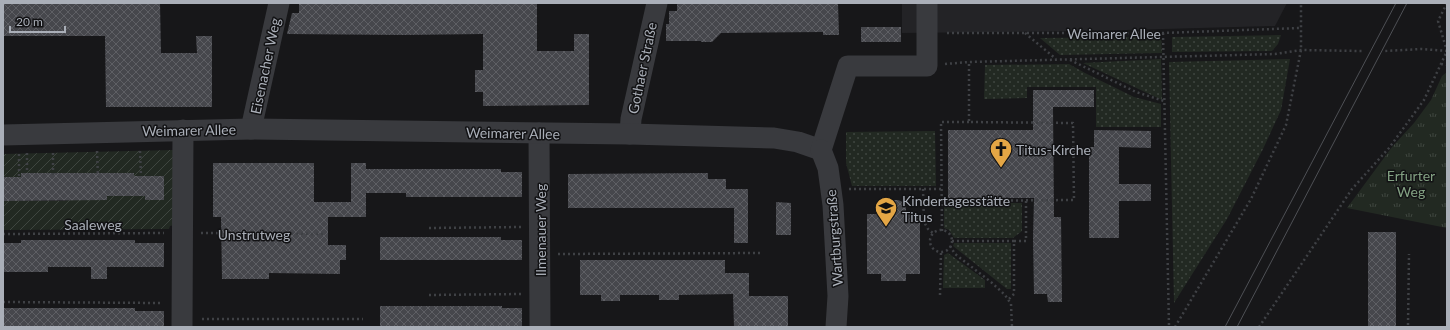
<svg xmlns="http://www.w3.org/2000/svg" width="1450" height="330" font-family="Lato,sans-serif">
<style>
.built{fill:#232326}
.grass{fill:url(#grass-dots)}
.park{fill:url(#park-tufts)}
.garden{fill:url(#garden-furrows)}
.building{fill:url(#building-cross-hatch)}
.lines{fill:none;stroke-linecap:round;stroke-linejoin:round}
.path{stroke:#3f4145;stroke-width:2.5;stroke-dasharray:2 3;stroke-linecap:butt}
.minor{stroke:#393a3e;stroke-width:21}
.tram{stroke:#4e5055;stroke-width:1}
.labels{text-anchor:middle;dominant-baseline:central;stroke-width:3;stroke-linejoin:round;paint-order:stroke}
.street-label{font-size:14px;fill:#aaafb8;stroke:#121214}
.poi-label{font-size:14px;fill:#aaafb8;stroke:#121214;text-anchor:start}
.park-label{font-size:14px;fill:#83a183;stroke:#121214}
</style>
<defs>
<pattern id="grass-dots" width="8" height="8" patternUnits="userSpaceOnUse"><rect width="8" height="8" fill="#222922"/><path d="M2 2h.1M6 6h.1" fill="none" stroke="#3f4640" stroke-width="1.8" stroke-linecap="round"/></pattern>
<pattern id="park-tufts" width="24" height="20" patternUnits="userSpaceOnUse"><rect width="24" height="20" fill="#222922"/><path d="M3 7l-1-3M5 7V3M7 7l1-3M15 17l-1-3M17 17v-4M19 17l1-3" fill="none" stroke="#3f4640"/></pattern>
<pattern id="garden-furrows" width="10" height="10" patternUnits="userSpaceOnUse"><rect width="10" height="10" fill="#222922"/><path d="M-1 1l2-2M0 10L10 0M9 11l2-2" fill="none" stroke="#3f4640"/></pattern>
<pattern id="building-cross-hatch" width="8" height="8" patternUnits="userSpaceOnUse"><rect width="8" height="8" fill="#46474c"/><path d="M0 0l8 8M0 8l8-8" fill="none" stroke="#5e5f64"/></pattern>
</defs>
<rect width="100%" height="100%" fill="#171719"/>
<polygon class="built" points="902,3 1287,3 1275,26 1091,31 902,33"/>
<g class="grass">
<polygon points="1281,35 1278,44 1272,51 1172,52 1172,37"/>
<polygon points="1161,37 1162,53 1060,55 1040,38"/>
<polygon points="1161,59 1162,100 1083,63"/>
<polygon points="1290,59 1281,110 1263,149 1227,219 1174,303 1169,62"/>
<polygon points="1069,64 1085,73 1134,97 1161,104 1161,127 1096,127 1096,87 1027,87 1027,98 984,99 985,65"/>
<polygon points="935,131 936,186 852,186 846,163 846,132"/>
<polygon points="944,203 1022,203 1022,231 1013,238 954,238 949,230 944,228"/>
<polygon points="954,243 1011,243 1011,289 1007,289 953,246"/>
<polygon points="948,253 985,280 985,288 943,288 944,255"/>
</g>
<polygon class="park" points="1447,72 1447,228 1347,208 1392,147 1414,123 1431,100 1442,76"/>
<polygon class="garden" points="173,150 174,225 170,226 169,229 3,230 3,201 64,201 91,196 91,200 106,200 107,196 145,195 145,200 163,200 164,176 134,176 134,173 64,173 21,177 3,177 3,154"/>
<g class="building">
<polygon points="3,3 160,3 161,53 197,53 196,36 212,36 212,107 106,107 105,36 3,36"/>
<polygon points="299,3 537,3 537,51 574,51 574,34 589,34 589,105 483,106 483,92 475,92 475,70 483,70 483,34 403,35 287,34 292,13 299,13"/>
<polygon points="677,3 838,3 839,35 823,35 823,32 721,33 712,42 701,42 701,41 666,41 666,24 669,24 669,11 677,11"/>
<rect x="861" y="27" width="40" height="15"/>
<polygon points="1033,90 1094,90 1094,107 1053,107 1054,217 1061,217 1062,302 1048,302 1047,294 1034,294 1033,238 1034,198 948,198 948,130 1033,130"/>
<polygon points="1094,130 1151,131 1151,148 1119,147 1119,184 1151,184 1151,201 1119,201 1119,238 1089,238 1089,147 1094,147"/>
<polygon points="213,163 314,163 314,202 351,202 351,163 366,163 366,169 501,169 501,172 522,172 522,197 406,197 406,193 366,193 366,217 328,217 328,245 346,245 346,260 340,260 340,274 269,273 269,279 222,279 221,217 213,217"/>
<polygon points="21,173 134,173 134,176 164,176 164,200 145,200 145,196 107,196 107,200 3,201 3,177 21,177"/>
<polygon points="708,173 708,179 726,179 726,189 748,189 748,243 734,243 734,208 568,208 568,174"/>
<polygon points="889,200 898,200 906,203 906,214 920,214 920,274 906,274 906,281 881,281 881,274 867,274 867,214 881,214 881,204"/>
<polygon points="776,202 791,203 791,235 776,235"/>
<rect x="1368" y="232" width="28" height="95"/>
<polygon points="380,237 501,237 501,240 522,240 522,260 380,260"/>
<polygon points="21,240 135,240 135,243 164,243 164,267 107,267 107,279 91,279 91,267 48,267 48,272 3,272 3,243 21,243"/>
<polygon points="580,260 725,260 725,273 749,273 749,296 788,296 788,327 734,327 733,294 679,295 679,300 659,300 659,295 620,295 620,301 601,301 601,295 580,295"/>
<polygon points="380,306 502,306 502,308 522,308 522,327 380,327"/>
<polygon points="3,308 135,308 135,311 164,311 164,327 3,327"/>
</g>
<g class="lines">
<g class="path">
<polyline points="1447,3 1438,21 1447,51"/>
<polyline points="947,33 1163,33 1300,28"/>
<polyline points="1025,33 1056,59"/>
<polyline points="1163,33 1169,327"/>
<polyline points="1070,60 1136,92 1164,101"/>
<polyline points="945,64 969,62 1275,54 1301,50 1362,51"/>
<polyline points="1441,64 1447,65"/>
<polyline points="97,151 98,177"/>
<polyline points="140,151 141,176"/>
<polyline points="27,153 27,173"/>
<polyline points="53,153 53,177"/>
<polyline points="19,154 19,177"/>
<polyline points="849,189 941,189"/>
<polyline points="923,189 924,222 928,229 934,234"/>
<polyline points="941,201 1074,200 1073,123 969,122 969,62"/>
<polyline points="429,228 521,227"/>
<circle cx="941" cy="241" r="11"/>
<polyline points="942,231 941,122 969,122"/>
<polyline points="201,233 326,234"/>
<polyline points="3,234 164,233"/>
<polyline points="952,241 1014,241 1014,294 1009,299"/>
<polyline points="1014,241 1026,241 1026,200"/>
<polyline points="950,246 955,254 991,282 1005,295 1011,304 1012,327"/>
<polyline points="558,254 761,253"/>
<polyline points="429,295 522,294"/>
<polyline points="940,295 941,252"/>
<polyline points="3,302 162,303"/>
<polyline points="202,319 363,319"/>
<polyline points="1408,325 1409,254"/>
<polyline points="1175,327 1251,199 1286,125 1301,50 1301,3"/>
<polyline points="1259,327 1352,189 1389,148 1424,100 1447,51 1422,49 1385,51"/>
</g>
<g class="minor">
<polyline points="251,129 279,3"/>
<polyline points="539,133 540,327"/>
<polyline points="630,134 631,119 657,3"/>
<polyline points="3,135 251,129 630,134 774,138 798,142 821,150"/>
<polyline points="821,150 848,66 927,66 927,3"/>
<polyline points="821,150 828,168 833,205 838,296 836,327"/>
<polyline points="182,327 183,130"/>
</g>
<g class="tram">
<polyline points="1225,327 1396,3"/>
<polyline points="1237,327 1407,3"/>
</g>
</g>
<defs>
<g id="church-pin" transform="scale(1.15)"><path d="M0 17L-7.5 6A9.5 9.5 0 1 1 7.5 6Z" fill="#e4a645" stroke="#121214"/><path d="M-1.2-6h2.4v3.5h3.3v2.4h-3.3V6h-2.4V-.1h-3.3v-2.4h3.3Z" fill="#111"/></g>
<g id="school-pin" transform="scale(1.15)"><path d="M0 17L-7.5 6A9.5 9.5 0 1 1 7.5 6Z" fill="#e4a645" stroke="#121214"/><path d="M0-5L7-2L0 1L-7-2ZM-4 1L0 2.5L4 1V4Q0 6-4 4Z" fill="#111"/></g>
</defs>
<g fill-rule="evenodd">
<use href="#church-pin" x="1001" y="149"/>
<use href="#school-pin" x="886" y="208"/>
</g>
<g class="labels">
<g class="street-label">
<text x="1114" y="33">Weimarer Allee</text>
<text transform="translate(265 66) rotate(-78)">Eisenacher Weg</text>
<text transform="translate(642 68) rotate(-78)">Gothaer Straße</text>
<text transform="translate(189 130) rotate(-1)">Weimarer Allee</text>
<text transform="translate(513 133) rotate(1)">Weimarer Allee</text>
<text x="93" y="224">Saaleweg</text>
<text transform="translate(540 230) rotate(-90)">Ilmenauer Weg</text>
<text x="254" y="234">Unstrutweg</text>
<text transform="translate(834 238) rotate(-94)">Wartburgstraße</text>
</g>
<g class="poi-label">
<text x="1016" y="149">Titus-Kirche</text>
<text x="902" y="200">Kindertagesstätte<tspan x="902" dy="16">Titus</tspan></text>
</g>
<g class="park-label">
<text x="1411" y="175">Erfurter<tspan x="1411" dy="16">Weg</tspan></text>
</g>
</g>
<rect width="1450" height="330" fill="none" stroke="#aaafb8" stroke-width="8"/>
<path d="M10 26v6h55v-6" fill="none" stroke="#aaafb8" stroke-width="2"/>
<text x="16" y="26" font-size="12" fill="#aaafb8" stroke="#121214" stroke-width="3" paint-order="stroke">20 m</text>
</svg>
